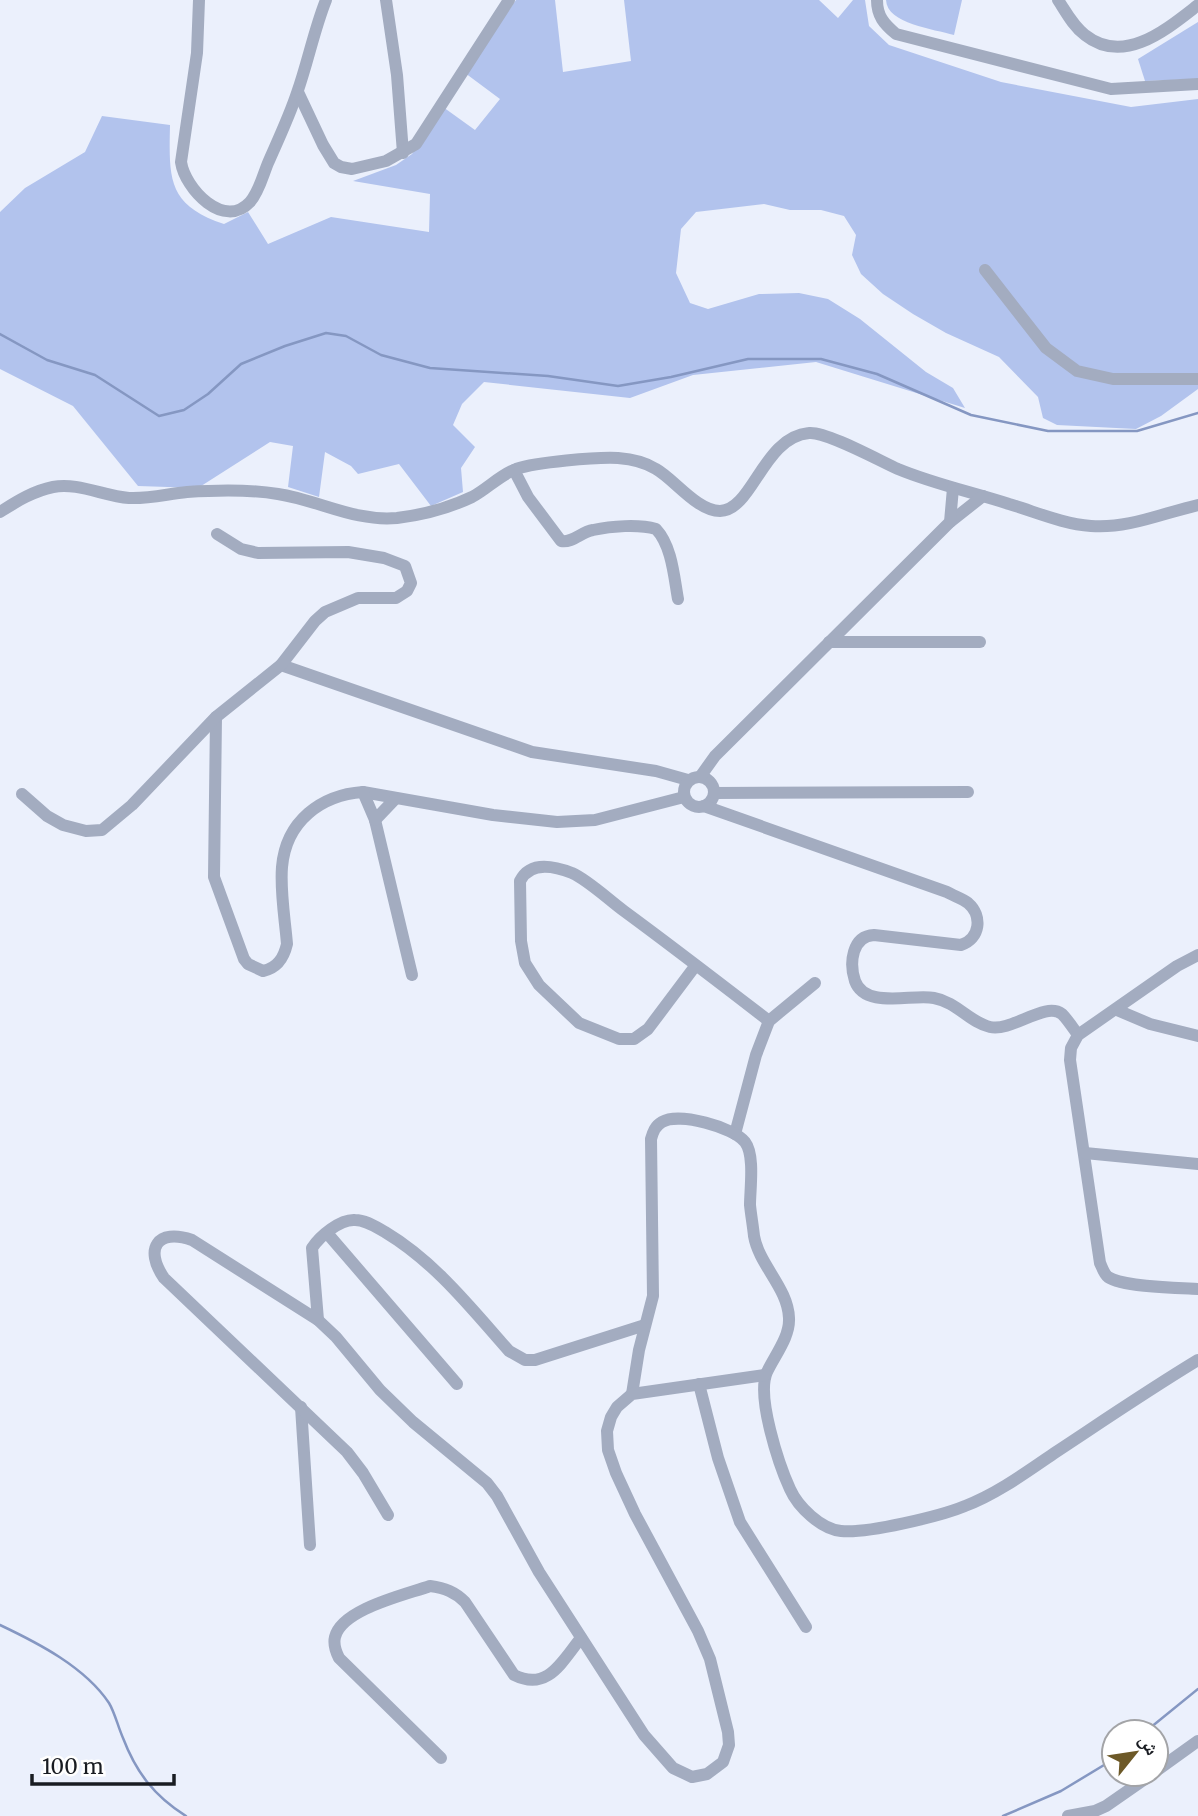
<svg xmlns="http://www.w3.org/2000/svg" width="1198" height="1816" font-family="Merriweather,'Noto Naskh Arabic',serif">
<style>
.green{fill:#b2c3ed}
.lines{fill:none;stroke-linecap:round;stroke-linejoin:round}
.stream{stroke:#8597c2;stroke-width:2.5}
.street{stroke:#a3acc0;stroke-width:12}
</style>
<rect width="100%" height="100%" fill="#ebf0fc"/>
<g class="green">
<path d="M 516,0 L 555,0 L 563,72 L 631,61 L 624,0 L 819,0 L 838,18 L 853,0 L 865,0 L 869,26 L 889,45 L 1001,82 L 1131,107 L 1198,99 L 1198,389 L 1161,416 L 1136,429 L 1057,425 L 1043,418 L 1038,397 L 999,357 L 946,333 L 913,314 L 883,294 L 861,274 L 852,255 L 856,235 L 844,216 L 821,210 L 790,210 L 764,204 L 696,212 L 681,229 L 676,273 L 690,303 L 708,309 L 759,294 L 799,293 L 828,299 L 860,319 L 926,372 L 953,388 L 965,408 L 816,362 L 693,375 L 630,398 L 484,382 L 462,404 L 453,425 L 475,447 L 461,468 L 463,492 L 431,506 L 399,464 L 358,474 L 351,466 L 325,452 L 319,497 L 288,487 L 293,446 L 270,442 L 198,488 L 138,486 L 73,406 L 0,369 L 0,212 L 25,188 L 85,152 L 102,116 L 170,125 C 169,178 167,205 224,224 L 248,212 L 268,244 L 331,217 L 429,232 L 430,194 L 353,181 L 396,165 L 412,154 L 443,107 L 475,130 L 500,99 L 465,73 Z"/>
<path d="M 886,0 L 962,0 L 954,35 C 934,29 887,24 886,0 Z"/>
<polygon points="1198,22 1198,79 1145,81 1138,59"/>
</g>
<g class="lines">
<g class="stream">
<polyline points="0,334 47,360 95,375 159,416 184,410 208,394 241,364 285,346 326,333 346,336 381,355 430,368 548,376 618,386 671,377 748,359 821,359 877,374 971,415 1048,431 1137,431 1198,413"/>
<path d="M 0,1625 C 38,1643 85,1667 109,1703 C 115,1713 118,1727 123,1738 C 136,1772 154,1796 186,1816"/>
<polyline points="1145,1732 1198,1689"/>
<polyline points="1003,1816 1061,1791 1114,1759"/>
</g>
<g class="street">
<path d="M 199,0 L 197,53 L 181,162 C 185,189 224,230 250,202 C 259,192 263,175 268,163 C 278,140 289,117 297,93 C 308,62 314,30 326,0"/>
<polyline points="386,0 397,75 403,153"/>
<path d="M 877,0 C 877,16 884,24 896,34 L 1111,89 L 1198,84"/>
<path d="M 1058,0 C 1066,12 1073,26 1085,35 C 1124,66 1167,29 1198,5"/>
<polyline points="298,92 323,145 334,163 341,167 352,169 386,161 416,144 509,0"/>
<polyline points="985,270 1046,348 1077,371 1113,379 1198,379"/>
<path d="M 514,470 L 528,497 L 561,541 C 573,543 581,532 593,530 C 611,526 639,524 656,529 C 672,546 674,577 678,599"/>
<path d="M 0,512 C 16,502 33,491 53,487 C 77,482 104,496 129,498 C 149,499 167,494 187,492 C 216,490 248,489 278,494 C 318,500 355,522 397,518 C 422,515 449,508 472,497 C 487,489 500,475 516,469 C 537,462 595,457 618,458 C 631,459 645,462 656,469 C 674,479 697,511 720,511 C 753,510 763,437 809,433 C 826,431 880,461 898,469 C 934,484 972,492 1009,504 C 1036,512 1063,524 1091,526 C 1128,529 1163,513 1198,505"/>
<polyline points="950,522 983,496"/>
<polyline points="829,642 980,642"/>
<polyline points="281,665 532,752 656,771 688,780"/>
<path d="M 216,717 L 214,877 L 244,959 L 248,964 L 263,971 C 278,968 284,957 287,944 C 285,919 280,892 282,867 C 286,821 321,795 363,792 L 493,815 L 557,822 L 595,820 L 684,797"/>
<circle cx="699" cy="792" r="15"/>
<polyline points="700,777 715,756 950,522 953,488"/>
<polyline points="363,792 375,820 412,975"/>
<polyline points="714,793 968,792"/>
<polyline points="22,794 47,816 63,825 86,831 102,830 132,805 216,717 281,665 315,621 325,612 358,598 396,598 407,591 411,583 405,566 384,558 348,552 258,553 241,549 217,534"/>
<path d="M 704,806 L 947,892 C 954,896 963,899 968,903 C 983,916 980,939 961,945 L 874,935 C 852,936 849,963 855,981 C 865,1009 911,994 934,998 C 957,1002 969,1022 990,1027 C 1012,1032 1045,1001 1062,1014 C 1068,1020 1073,1028 1078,1035"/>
<polyline points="375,820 395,799"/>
<path d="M 1198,955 L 1177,966 L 1078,1035 L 1071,1048 L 1070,1060 L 1100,1263 C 1102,1267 1104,1274 1108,1277 C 1122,1287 1179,1288 1198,1289"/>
<path d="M 696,965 L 648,1029 L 634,1039 L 619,1039 L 579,1023 L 539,985 L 525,963 L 521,941 L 520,881 C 530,861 554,866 572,873 C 588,880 609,900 624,911 C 673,947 721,984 769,1021"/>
<polyline points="1117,1010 1150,1024 1198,1036"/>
<polyline points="735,1134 756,1055 769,1021 815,983"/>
<polyline points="1085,1153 1198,1164"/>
<polyline points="327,1233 457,1384"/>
<path d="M 318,1320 L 312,1248 C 320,1236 340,1219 355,1220 C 366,1220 376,1227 385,1232 C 435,1262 471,1308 509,1351 L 525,1360 L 535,1360 L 645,1325"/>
<polyline points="699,1384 718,1458 740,1522 806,1627"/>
<path d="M 632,1394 L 639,1350 L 653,1296 L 651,1139 C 653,1132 655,1126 662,1122 C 679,1112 733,1127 745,1142 C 755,1155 750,1189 750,1205 C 751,1215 753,1226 754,1236 C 759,1265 788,1288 789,1318 C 790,1337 775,1355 767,1372 C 756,1396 779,1465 790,1489 C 798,1507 821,1529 841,1531 C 866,1534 941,1516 965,1506 C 997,1494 1028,1471 1056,1452 C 1103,1421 1150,1389 1198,1360"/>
<polyline points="301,1407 310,1545"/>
<path d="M 388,1515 L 363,1473 L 347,1452 L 164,1278 C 144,1249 157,1228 192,1240 L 318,1320 L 336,1337 L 380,1390 L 413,1422 L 487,1483 L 497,1496 L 539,1572 L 644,1735 L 673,1768 L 692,1777 L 707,1774 L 723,1762 L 729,1745 L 728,1732 L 710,1659 L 698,1631 L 635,1514 L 616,1473 L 608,1450 L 607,1431 L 611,1417 L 617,1407 L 632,1394 L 765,1375"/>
<path d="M 441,1758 L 339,1658 C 336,1652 333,1645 335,1637 C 342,1609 405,1595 430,1586 C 445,1588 455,1592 465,1602 L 514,1675 C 548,1692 562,1661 581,1638"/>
<polyline points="1156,1771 1198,1741"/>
<polyline points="1068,1816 1095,1811 1106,1806 1152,1774"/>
</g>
</g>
<g transform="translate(1135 1753) rotate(60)"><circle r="33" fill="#ffffff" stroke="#a3a4a7" stroke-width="2"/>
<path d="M0-5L12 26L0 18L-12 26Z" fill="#6d5928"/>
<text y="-10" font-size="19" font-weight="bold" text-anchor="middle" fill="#191c22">ش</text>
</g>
<path d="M32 1774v10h142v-10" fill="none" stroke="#191c22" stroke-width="3.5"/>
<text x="42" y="1774" font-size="21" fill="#191c22" stroke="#ffffff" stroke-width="5" paint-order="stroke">100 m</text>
</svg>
